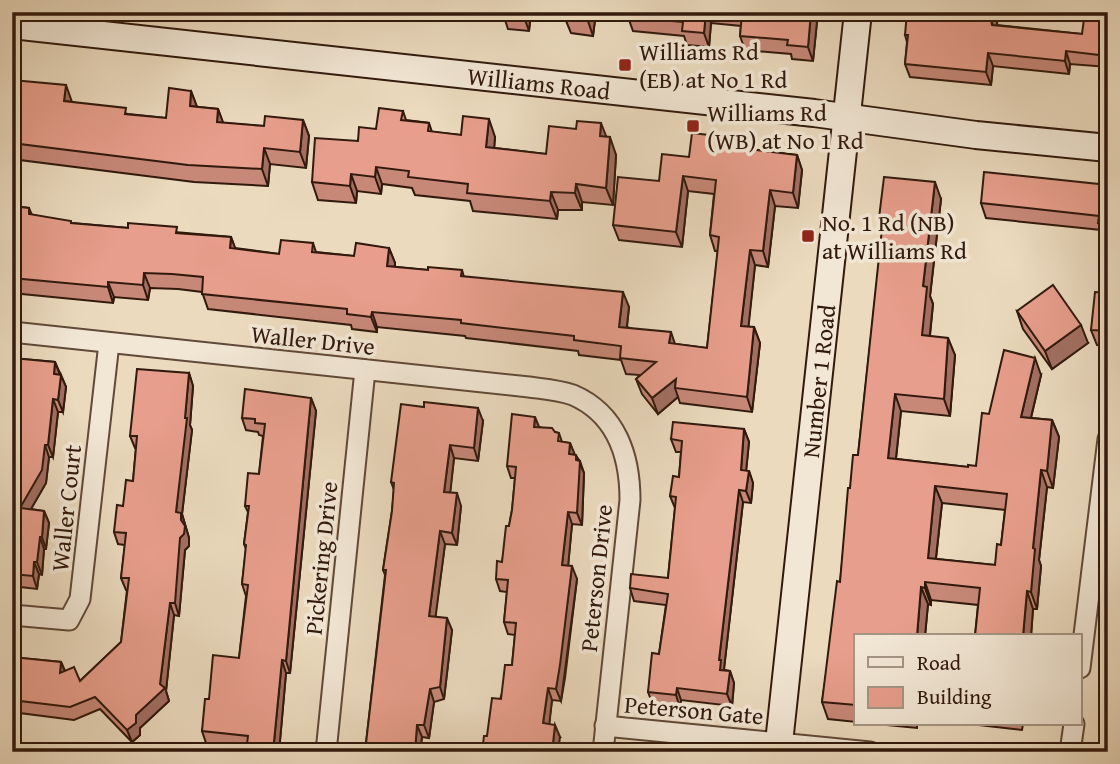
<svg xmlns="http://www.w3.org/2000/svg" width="1120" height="764" font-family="'Gentium Book Plus',serif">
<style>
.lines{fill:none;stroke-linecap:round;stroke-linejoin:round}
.street-casing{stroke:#604938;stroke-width:23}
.secondary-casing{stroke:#31190c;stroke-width:30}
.street{stroke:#f2e7d5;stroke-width:19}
.secondary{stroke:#f2e7d5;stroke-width:26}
.wall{fill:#c78878;stroke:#31190c;stroke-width:2;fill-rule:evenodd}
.shaded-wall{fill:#a26f62;stroke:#31190c;stroke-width:2}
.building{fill:#e79e8c;stroke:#31190c;stroke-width:2;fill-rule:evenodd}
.poi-dot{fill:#8f2418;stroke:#f2e7d5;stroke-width:2.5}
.labels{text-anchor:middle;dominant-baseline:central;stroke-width:7;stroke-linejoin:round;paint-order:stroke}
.poi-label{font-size:24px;fill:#31190c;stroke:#f2e7d5;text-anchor:start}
.street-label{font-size:24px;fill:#31190c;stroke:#f2e7d5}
</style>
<rect width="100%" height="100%" fill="#ebdabe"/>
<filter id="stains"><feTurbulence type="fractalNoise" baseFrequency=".00286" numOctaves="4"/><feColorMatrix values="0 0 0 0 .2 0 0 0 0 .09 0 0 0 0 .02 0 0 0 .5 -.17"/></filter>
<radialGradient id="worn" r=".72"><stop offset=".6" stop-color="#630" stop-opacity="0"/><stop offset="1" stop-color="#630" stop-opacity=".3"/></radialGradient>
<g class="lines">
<g class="street-casing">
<g id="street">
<path d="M 12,332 L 529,387 C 544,389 559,390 573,395 C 617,414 630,457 630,500 L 603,752"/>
<polyline points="12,615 69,620 80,599 109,343"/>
<polyline points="1080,668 1108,439"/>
<polyline points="605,726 870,752"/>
<polyline points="326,752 365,370"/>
<polyline points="1070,752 1074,724"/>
</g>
</g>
<g class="secondary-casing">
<g id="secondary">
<path id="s1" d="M 12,25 L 814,113 L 976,135 L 1108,148"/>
<path id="s2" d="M 778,752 L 858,12"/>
</g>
</g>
<use href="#street" class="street"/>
<use href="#secondary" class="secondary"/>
</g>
<g class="wall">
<polygon points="382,12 403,12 403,17 383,15"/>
<polygon points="450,12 531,12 529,31 508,29 504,17 450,13"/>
<polygon points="596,12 593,36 571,33 564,16"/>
<polygon points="628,12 818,12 813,61 792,59 791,54 745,50 740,36 741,26 711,23 709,47 687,45 684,36 633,31 628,17"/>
<polygon points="998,12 997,25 1082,34 1108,22 1108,67 1070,64 1069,74 993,66 991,85 910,77 905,64 907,42 905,35"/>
<polygon points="12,80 72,102 128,114 166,118 191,91 197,107 218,109 223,123 264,126 303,120 309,136 306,168 270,164 268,186 194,182 12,159"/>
<polygon points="403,111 406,120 429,123 432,132 461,135 495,137 494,148 546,154 606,137 616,155 613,205 582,202 582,210 558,210 557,219 473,211 470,201 415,195 412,188 382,184 381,194 357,191 356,203 318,200 312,182 358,141"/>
<polygon points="734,138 738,148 797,155 802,170 798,208 775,206 768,267 755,265 748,327 754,327 760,343 752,412 680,403 678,397 658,414 642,394 636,379 640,375 626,374 621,360 579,355 578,351 466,338 465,336 377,327 377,332 352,329 351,325 208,309 202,292 178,289 150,288 148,300 114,297 113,303 12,293 12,206 29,208 32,215 72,223 231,237 235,248 279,254 313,243 316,252 354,256 389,248 395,263 395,267 428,270 462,270 464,277 629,307 627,327 675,344 707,348 718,251 715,251 710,235 714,194 688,191 682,247 619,240 613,225 659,181 689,157"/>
<polygon points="1108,185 1108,238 1104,238 1101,230 986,218 981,203"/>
<path d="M 941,199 L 930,296 L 933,304 L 930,336 L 955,355 L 950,416 L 901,411 L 896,459 L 968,467 L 976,466 L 989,414 L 1041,375 L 1031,418 L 1052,420 L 1059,437 L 1053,488 L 1047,487 L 1039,560 L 1041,566 L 1037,609 L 1033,609 L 1031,636 L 975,636 L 978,605 L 931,600 L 931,605 L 928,604 L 925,636 L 856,636 L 856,722 L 828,719 L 822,702 L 840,582 L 850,488 L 858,455 L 883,227 L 879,218 ZM 942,503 L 1005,510 L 1001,545 L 995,565 L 936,559 Z"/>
<polygon points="1108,293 1108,346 1097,345 1091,330"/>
<polygon points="1017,311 1088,343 1052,369 1023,329"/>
<polygon points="12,358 55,362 66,387 63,412 58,412 53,457 49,457 46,483 31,509 44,511 49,523 46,549 44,549 42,575 39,574 37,589 12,586"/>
<polygon points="189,373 193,386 190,425 192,430 182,514 189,538 189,546 185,550 179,616 174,615 166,691 169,701 140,728 140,735 132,742 100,709 74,720 12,712 12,657 61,662 65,671 80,681 121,642 127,590 126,590 121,578 125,545 118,544 114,532 133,481 136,448 135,448 130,436"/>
<polygon points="311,398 316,411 290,673 286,673 279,752 246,752 247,748 206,743 202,731 209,699 239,658 246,596 242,584 246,549 244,544 248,512 245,506 259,474 263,436 259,435 258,432 246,430 242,418"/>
<polygon points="483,421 478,461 454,458 450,492 461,506 457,545 445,544 435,617 452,630 444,699 434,702 429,738 422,737 420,752 365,752 385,575 383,570 392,511 394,490 391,482"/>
<polygon points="539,427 559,433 562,442 570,443 574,454 580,461 584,473 582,525 572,524 568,566 577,579 565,678 561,701 552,700 549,724 560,737 487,736 512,665 515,635 508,634 504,622 507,592 500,591 496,579 502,562 509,526 512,510 515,478 511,478 507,466"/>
<polygon points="744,429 749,442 746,471 749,471 753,483 751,503 743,502 724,669 725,670 730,671 734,683 732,706 681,700 680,708 653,705 648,692 659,654 666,605 634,601 630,588 668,578 675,508 670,496 679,477 681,452 676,452 671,439"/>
<polygon points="876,724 917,724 917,728"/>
<polygon points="970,724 1023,724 1022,730"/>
</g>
<g class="shaded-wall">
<polygon points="523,12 531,12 529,31 523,14"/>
<polygon points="588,12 596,12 593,36 587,18"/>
<polygon points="706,12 707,12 711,23 709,47 704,33"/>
<polygon points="811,12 818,12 813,61 808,47"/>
<polygon points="992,12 998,12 996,33 991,20"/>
<polygon points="1066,51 1070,64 1069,74 1065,61"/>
<polygon points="988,53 993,66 991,85 986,72"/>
<polygon points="66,85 72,102 64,101"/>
<polygon points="191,91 197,107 190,106"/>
<polygon points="218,109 224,125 217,122"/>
<polygon points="489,119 495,137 493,165 486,147"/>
<polygon points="303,120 309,136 306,168 300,152"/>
<polygon points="601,123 608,141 600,136"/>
<polygon points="610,137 616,155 613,205 606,188"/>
<polygon points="734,138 740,153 733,147"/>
<polygon points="264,148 270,164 268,186 262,169"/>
<polygon points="797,155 802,170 798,208 793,193"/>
<polygon points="376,167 382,184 381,194 375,177"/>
<polygon points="351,174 357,191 356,203 350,186"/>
<polygon points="683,176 688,191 682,247 676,232"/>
<polygon points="935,182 941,199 930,296 933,304 928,352 922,335 923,286"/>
<polygon points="576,184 582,202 582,210 575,193"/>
<polygon points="770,190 775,206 768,267 763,251"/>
<polygon points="551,192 558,210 557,219 550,201"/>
<polygon points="231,237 237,253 230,248"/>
<polygon points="389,248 395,263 393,281 387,266"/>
<polygon points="750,250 755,265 747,341 741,326"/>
<polygon points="144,273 150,288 148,300 143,285"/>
<polygon points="108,282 114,297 113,303 108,287"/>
<polygon points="623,292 629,307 625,342 619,327"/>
<polygon points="372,312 377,327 377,332 371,317"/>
<polygon points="1081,325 1088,343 1052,369 1045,351"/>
<polygon points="754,327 760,343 752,412 747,397"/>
<polygon points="671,332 676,347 669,343"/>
<polygon points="948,338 955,355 950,416 944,399"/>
<polygon points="1035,358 1041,375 1027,434 1021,417"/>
<polygon points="55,362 60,375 54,374"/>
<polygon points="189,373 193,386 190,425 192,430 182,514 189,538 189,546 185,550 179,616 175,603 176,512"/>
<polygon points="61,375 66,387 63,412 58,400"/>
<polygon points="676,379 675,388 678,397 658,414 652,398"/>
<polygon points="895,394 901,411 894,476 888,458"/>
<polygon points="311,398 316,411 290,673 286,661"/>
<polygon points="53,399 58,412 53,457 48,445"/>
<polygon points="478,408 483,421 478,461 474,448"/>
<polygon points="535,417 540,429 534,427"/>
<polygon points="1052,420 1059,437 1053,488 1047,471"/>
<polygon points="744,429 749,442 745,482 741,470"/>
<polygon points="570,443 575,455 569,454"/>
<polygon points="45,445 49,457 46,483 24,521 20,508"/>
<polygon points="450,445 454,458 449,504 444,492"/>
<polygon points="576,455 584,473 582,525 577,513"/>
<polygon points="1041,470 1047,487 1039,560 1041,566 1037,609 1031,592 1033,548"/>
<polygon points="749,471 753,483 751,503 746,491"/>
<polygon points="935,486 942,503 934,575 928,558"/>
<polygon points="739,490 743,502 724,669 726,673 720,670 719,660"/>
<polygon points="457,493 461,506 457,545 452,533"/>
<polygon points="44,511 49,523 46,549 42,537"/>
<polygon points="568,512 572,524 567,578 562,565"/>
<polygon points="440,531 445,544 434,629 429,616"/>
<polygon points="40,537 44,549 42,575 37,562"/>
<polygon points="34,562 39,574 37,589 33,576"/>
<polygon points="572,566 577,579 561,701 556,689"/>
<polygon points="925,582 931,600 931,605 925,588"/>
<polygon points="921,587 928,604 925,636 917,636"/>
<polygon points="1027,591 1033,609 1031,636 1023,636"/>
<polygon points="170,603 174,615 166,691 169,701 140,728 140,735 132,742 127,730 136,715 160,684"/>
<polygon points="447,618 452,630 444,699 440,687"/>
<polygon points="282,660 286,673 279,752 273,752"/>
<polygon points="61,662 66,674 60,673"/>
<polygon points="730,671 734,683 732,706 727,694"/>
<polygon points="548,688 552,700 548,736 543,723"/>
<polygon points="677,688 681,700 680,708 676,695"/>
<polygon points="430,689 434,702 429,738 424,725"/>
<polygon points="417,725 422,737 420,752 415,752"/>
<polygon points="555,725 560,737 558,752 552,752"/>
</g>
<g class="building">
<polygon points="505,12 523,12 523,14"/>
<polygon points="565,12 588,12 587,18 564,16"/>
<polygon points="628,12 706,12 704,33 682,31 683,22 628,17"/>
<polygon points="737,12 811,12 808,47 787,45 788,40 740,36 742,13"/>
<polygon points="907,12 992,12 991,20 992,25 1082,34 1084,19 1108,22 1108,56 1066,51 1065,61 988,53 986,72 905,64 908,35 905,35"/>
<polygon points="12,80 66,85 64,101 126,108 125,114 166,118 169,88 191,91 190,106 218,109 217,122 264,126 265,116 303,120 300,152 264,148 262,169 188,165 12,143"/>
<polygon points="379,108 403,111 401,120 429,123 428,131 461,135 463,116 489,119 486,147 546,154 549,126 576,129 577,121 601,123 600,136 610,137 606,188 576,184 575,193 551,192 550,201 467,193 468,184 408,177 409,171 376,167 375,177 351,174 350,186 312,182 315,138 358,141 359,127 376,129"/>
<polygon points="692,133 734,138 733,147 797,155 793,193 770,190 763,251 750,250 741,326 754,327 747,397 675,388 676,379 652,398 636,379 656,362 620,358 621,346 574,340 574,336 461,323 461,320 372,312 371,317 347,314 347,309 202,294 203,277 172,274 144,273 143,285 108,282 108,287 12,278 12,206 29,208 29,214 71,221 71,223 128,228 128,223 177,227 176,233 231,237 230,248 279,254 281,240 313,243 312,252 354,256 356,243 389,248 387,266 428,270 428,267 462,270 461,276 623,292 619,327 671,332 669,343 707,348 719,237 710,235 716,180 683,176 676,232 613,225 618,177 659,181 662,154 689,157"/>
<polygon points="984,172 1108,185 1108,224 1098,223 1099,216 981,203"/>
<path d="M 884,177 L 935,182 L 923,286 L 927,287 L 922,335 L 948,338 L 944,399 L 895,394 L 888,458 L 968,467 L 968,465 L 976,466 L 982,413 L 989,414 L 1004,350 L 1035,358 L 1021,417 L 1052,420 L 1047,471 L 1041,470 L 1033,548 L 1035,549 L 1031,592 L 1027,591 L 1023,636 L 975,636 L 980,588 L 925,582 L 925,588 L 921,587 L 917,636 L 856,636 L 856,705 L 822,702 L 837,581 L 840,582 L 848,488 L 850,488 L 853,455 L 858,455 L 883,219 L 879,218 ZM 935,486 L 1007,494 L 1001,545 L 997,544 L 995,565 L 928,558 Z"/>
<polygon points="1053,285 1081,325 1045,351 1017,311"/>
<polygon points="1095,292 1108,293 1108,331 1091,330"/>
<polygon points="12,358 55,362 54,374 61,375 58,400 53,399 48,445 45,445 42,470 20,508 44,511 42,537 40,537 37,562 34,562 33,576 12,574"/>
<polygon points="137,369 189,373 185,418 187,418 176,512 181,513 181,520 185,526 184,534 180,538 175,603 170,603 160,684 165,688 136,715 136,723 127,730 95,697 70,707 12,700 12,657 61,662 60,673 74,667 80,681 121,642 129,578 121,578 126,533 114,532 117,505 123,506 126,480 133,481 137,436 130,436"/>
<polygon points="245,389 311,398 286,661 282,660 273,752 246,752 248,736 202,731 205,699 209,699 213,655 239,658 243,625 248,585 242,584 246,545 244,544 249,506 245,506 248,473 259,474 265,424 255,423 255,419 242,418"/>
<polygon points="424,402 478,408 474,448 450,445 444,492 457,493 452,533 440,531 429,616 447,618 440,687 430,689 424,725 417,725 415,752 365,752 386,570 383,570 392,511 394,483 391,482 401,404 424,407"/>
<polygon points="512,414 535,417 534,427 552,428 555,432 559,433 558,441 570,443 569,454 576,455 576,460 580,461 577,513 568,512 562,565 572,566 560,665 556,689 548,688 543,723 555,725 552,752 482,752 484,736 487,736 492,698 501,699 505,665 512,665 516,623 504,622 508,580 496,579 497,561 502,562 506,526 509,526 512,510 516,467 507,466"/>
<polygon points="673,422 744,429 741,470 749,471 746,491 739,490 719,660 721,660 720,670 730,671 727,694 677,688 676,695 648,692 652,653 659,654 668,594 630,588 631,574 668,578 676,497 670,496 673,476 679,477 682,441 671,439"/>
</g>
<g class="poi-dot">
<rect x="618" y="58" width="14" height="14" rx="3.5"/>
<rect x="686" y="119" width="14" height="14" rx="3.5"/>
<rect x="801" y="229" width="14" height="14" rx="3.5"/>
</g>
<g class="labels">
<g class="poi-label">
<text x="639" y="51">Williams Rd<tspan x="639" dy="28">(EB) at No 1 Rd</tspan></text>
<text x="707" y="112">Williams Rd<tspan x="707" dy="28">(WB) at No 1 Rd</tspan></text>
<text x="822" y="222">No. 1 Rd (NB)<tspan x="822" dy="28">at Williams Rd</tspan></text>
</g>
<g class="street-label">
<text stroke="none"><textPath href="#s1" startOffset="530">Williams Road</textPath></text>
<text transform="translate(313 340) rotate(6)">Waller Drive</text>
<text stroke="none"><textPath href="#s2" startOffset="373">Number 1 Road</textPath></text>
<text transform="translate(66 508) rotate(-84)">Waller Court</text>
<text transform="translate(321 558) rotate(-84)">Pickering Drive</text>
<text transform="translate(596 578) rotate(-84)">Peterson Drive</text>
<text transform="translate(694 710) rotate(5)">Peterson Gate</text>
</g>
</g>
<rect width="1120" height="764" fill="none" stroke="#ebdabe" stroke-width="42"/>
<rect x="14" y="14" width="1092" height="736" fill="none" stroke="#31190c" stroke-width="3.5"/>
<rect x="21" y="21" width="1078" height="722" fill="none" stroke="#31190c" stroke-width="2"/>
<rect x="854" y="634" width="228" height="91" fill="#f2e7d5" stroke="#a59585" stroke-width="2"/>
<rect x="868" y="657" width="35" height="10" fill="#f2e7d5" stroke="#a59585" stroke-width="2"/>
<text x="917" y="670" font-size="21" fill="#31190c">Road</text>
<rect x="868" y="687" width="35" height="21" fill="#e79e8c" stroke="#a59585" stroke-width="2"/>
<text x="917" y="704" font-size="21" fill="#31190c">Building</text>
<rect width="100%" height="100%" filter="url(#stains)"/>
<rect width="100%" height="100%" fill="url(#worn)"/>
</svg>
